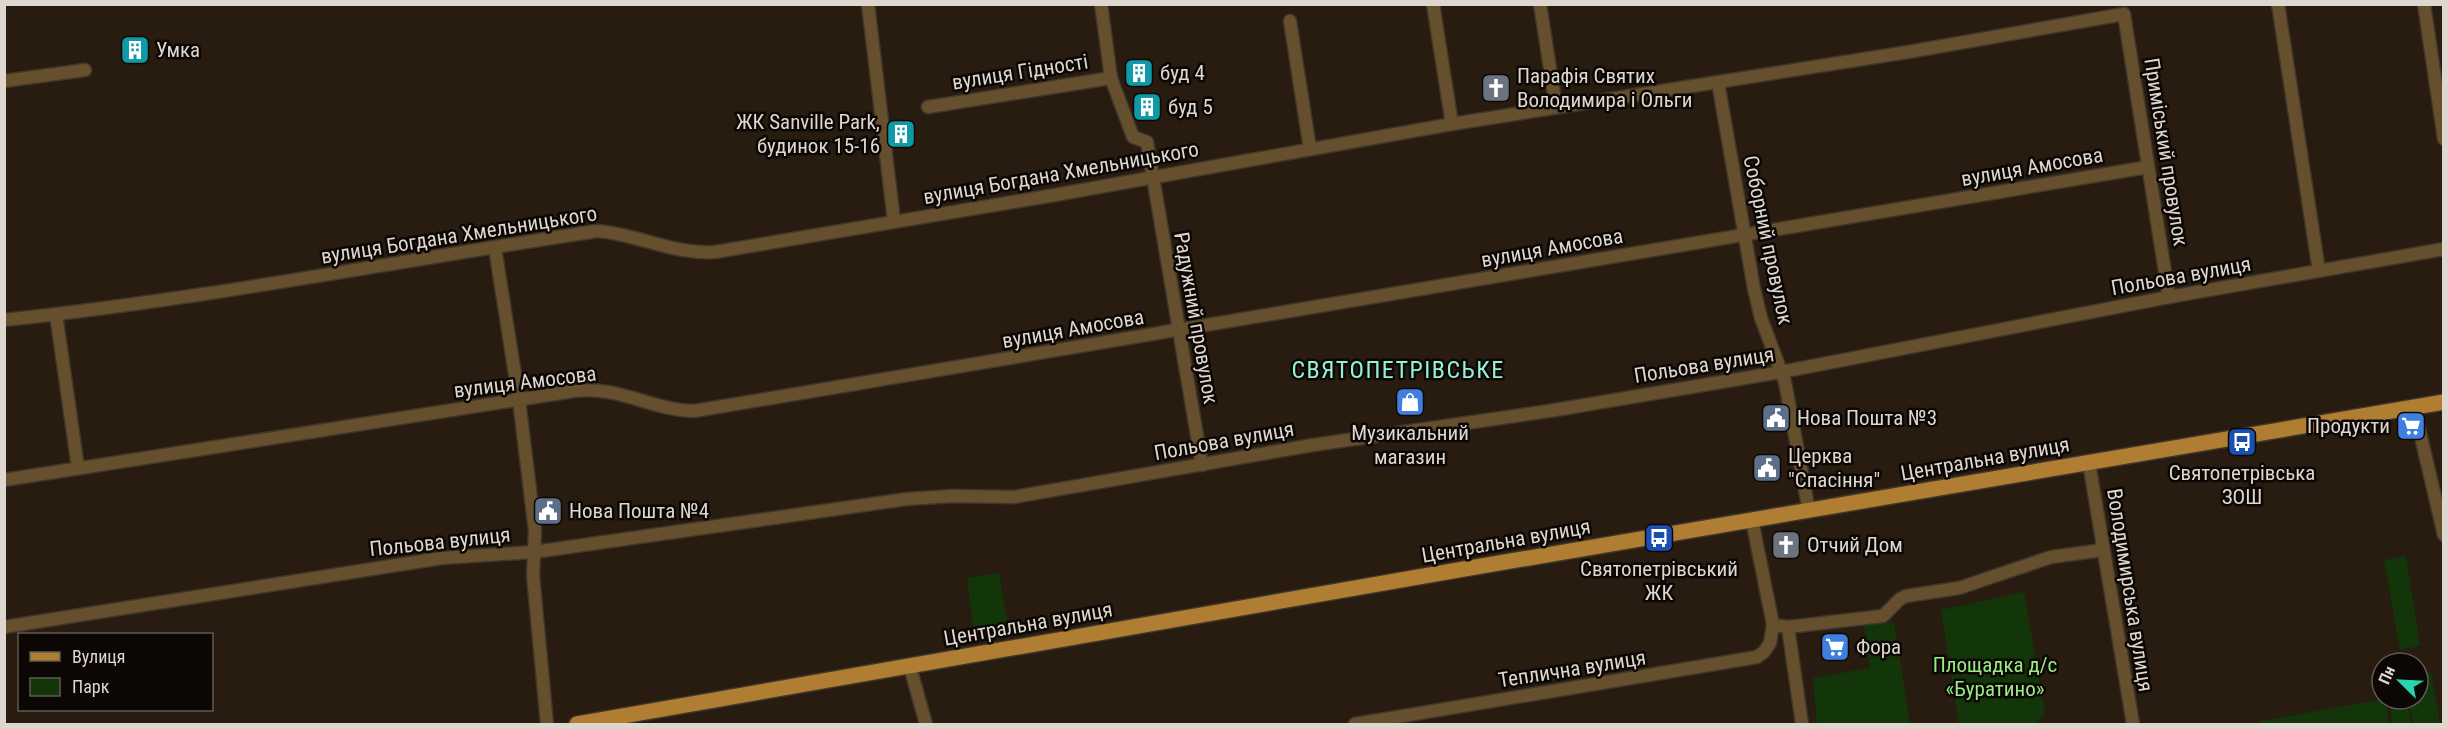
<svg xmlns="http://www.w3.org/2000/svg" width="2448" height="729" font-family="'Roboto Condensed',sans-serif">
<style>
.green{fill:#123609}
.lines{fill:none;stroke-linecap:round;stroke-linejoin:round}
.minor-casing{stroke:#41362a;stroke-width:15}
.major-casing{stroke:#41362a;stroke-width:18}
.minor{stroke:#664f2d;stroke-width:12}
.major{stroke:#af7e32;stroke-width:15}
.labels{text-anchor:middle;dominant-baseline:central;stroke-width:5;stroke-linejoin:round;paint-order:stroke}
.poi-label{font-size:21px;fill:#ded7cf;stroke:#0c0704;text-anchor:start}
.street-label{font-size:21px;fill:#ded7cf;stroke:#0c0704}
.park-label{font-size:21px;fill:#98ec86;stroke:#0c0704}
.quarter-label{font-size:24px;letter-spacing:1.5px;fill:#93f2d6;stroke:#0c0704}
</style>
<rect width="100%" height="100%" fill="#271c0f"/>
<g class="green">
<polygon points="2406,556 2420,646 2400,650 2384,560"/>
<polygon points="999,573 1010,637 975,642 967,578"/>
<polygon points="2024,592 2045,713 2036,724 1959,724 1941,610"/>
<polygon points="1894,622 1910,724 1817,724 1813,678 1870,668 1864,625"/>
<polygon points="2431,672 2440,724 2413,724 2409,699 2418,699 2418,674"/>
<polygon points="2385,699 2389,724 2261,724 2260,721"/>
<polygon points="2389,699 2407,699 2411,724 2393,724"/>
</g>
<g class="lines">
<g class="minor-casing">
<g id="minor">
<polyline points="868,4 894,221"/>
<polyline points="1101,4 1111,78"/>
<polyline points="1433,4 1452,124"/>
<polyline points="1540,4 1556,107"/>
<polyline points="2278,4 2319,271"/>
<polyline points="2424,4 2444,139"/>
<polyline points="1290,21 1310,149"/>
<polyline points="4,81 85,70"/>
<polyline points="1718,82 1754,289 1761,318 1785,382 1809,511"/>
<polyline points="928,107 1111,78 1133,137 1147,142 1202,465"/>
<polyline points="495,248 519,400 535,531 533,575 547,724"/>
<polyline points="56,314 78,468"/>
<path d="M 4,320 C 203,299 399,261 597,231 C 638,234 673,255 715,252 L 1049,196 L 1452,124 L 1908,52 L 2124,14 L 2169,297"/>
<polyline points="2414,407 2444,535"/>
<polyline points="2089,463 2133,724"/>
<path d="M 4,480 L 574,391 C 621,386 651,410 694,411 L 2148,167"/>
<polyline points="1773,625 1788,627 1883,616 1900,599 1906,596 1959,588 2051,557 2103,550"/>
<polyline points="4,627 442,558 534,552 907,499 952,496 1014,497 1313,445 1549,411 1781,372 2169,297 2444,249"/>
<polyline points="1788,627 1802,724"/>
<polyline points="910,667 926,724"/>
<polyline points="1355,724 1757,657 1764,652 1770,643 1773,625 1752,520"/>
</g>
</g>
<g class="major-casing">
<polyline id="major" points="577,724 1464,569 2444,402"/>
</g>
<use href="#minor" class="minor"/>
<use href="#major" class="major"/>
</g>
<defs>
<g id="building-square" transform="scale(1.5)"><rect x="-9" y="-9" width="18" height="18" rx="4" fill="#0f9aa8" stroke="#0c0704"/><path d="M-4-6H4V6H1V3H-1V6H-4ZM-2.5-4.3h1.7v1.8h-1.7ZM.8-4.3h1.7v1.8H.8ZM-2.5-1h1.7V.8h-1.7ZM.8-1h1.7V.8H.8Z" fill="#fff"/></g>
<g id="church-square" transform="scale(1.5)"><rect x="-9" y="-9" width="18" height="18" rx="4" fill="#6b7280" stroke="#0c0704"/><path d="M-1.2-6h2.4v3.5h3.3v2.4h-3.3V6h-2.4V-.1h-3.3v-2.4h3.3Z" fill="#fff"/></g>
<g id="shop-square" transform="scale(1.5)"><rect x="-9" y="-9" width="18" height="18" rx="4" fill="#3f7fe0" stroke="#0c0704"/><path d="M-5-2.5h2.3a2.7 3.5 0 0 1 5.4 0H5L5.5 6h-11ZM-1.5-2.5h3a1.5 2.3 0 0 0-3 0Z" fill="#fff"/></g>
<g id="civic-square" transform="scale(1.5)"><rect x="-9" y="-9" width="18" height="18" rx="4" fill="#5c6f8a" stroke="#0c0704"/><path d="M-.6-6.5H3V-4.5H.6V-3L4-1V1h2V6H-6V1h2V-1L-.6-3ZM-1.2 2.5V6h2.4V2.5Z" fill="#fff"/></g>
<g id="supermarket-square" transform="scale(1.5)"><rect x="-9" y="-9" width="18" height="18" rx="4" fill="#3f7fe0" stroke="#0c0704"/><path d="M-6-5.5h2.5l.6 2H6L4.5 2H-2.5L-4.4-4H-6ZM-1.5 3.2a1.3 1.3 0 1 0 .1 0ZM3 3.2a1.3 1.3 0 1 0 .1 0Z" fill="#fff"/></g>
<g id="bus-square" transform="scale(1.5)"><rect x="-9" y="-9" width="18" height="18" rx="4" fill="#1a4fb4" stroke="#0c0704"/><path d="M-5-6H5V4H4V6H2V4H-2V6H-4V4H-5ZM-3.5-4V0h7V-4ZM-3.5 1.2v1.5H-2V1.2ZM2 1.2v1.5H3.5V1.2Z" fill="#fff"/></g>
</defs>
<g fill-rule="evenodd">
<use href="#building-square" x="135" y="50"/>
<use href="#building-square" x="1139" y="73"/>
<use href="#church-square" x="1496" y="88"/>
<use href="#building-square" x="1147" y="107"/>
<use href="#building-square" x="901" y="134"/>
<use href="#shop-square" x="1410" y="402"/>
<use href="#civic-square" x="1776" y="418"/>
<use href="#supermarket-square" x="2411" y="426"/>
<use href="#bus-square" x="2242" y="442"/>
<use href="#civic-square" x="1767" y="468"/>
<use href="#civic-square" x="548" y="511"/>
<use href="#bus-square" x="1659" y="538"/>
<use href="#church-square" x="1786" y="545"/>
<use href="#supermarket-square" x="1835" y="647"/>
</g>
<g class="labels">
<g class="poi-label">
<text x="156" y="50">Умка</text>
<text x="1160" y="73">буд 4</text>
<text x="1517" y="76">Парафія Святих<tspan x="1517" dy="24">Володимира і Ольги</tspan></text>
<text x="1168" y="107">буд 5</text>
<text x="880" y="122" text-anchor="end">ЖК Sanville Park,<tspan x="880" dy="24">будинок 15-16</tspan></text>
<text x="1797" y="418">Нова Пошта №3</text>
<text x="2390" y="426" text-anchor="end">Продукти</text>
<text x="1410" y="433" text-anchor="middle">Музикальний<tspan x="1410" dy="24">магазин</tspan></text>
<text x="1788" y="456">Церква<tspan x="1788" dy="24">"Спасіння"</tspan></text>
<text x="2242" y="473" text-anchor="middle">Святопетрівська<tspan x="2242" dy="24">ЗОШ</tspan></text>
<text x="569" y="511">Нова Пошта №4</text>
<text x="1807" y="545">Отчий Дом</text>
<text x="1659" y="569" text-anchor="middle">Святопетрівський<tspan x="1659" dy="24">ЖК</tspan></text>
<text x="1856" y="647">Фора</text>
</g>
<g class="street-label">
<text transform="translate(1020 72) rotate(-9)">вулиця Гідності</text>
<text transform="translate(2166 152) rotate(81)">Приміський провулок</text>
<text transform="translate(2032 167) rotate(-10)">вулиця Амосова</text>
<text transform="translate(1061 173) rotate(-10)">вулиця Богдана Хмельницького</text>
<text transform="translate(459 235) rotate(-9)">вулиця Богдана Хмельницького</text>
<text transform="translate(1768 240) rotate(78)">Соборний провулок</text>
<text transform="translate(1552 248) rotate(-10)">вулиця Амосова</text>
<text transform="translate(2181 276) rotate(-10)">Польова вулиця</text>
<text transform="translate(1196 318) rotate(80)">Радужний провулок</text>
<text transform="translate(1073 329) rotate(-10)">вулиця Амосова</text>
<text transform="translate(1704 365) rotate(-9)">Польова вулиця</text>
<text transform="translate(525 382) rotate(-7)">вулиця Амосова</text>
<text transform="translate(1224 441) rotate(-10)">Польова вулиця</text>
<text transform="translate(1985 459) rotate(-10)">Центральна вулиця</text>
<text transform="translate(1506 541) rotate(-10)">Центральна вулиця</text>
<text transform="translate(440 542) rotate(-6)">Польова вулиця</text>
<text transform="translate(2130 590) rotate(81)">Володимирська вулиця</text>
<text transform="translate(1028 624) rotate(-10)">Центральна вулиця</text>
<text transform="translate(1572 669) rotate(-9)">Теплична вулиця</text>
</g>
<g class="park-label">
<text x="1995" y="665">Площадка д/с<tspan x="1995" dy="24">«Буратино»</tspan></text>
</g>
<g class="quarter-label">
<text x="1398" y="370">СВЯТОПЕТРІВСЬКЕ</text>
</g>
</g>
<rect width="2448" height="729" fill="none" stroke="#ded7cf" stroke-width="12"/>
<rect x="18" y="633" width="195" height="78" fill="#0c0704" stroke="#605a55" stroke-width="1.5"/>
<rect x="30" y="652" width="30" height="9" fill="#af7e32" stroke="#605a55" stroke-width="1.5"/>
<text x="72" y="663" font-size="18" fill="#ded7cf">Вулиця</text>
<rect x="30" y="678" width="30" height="18" fill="#123609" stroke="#605a55" stroke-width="1.5"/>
<text x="72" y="693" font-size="18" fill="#ded7cf">Парк</text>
<g transform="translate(2400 681) rotate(294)"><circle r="28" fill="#0c0704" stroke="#605a55" stroke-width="1.5"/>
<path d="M0-4.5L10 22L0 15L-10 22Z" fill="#26d5ae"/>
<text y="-9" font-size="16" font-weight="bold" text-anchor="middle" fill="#ded7cf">Пн</text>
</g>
</svg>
